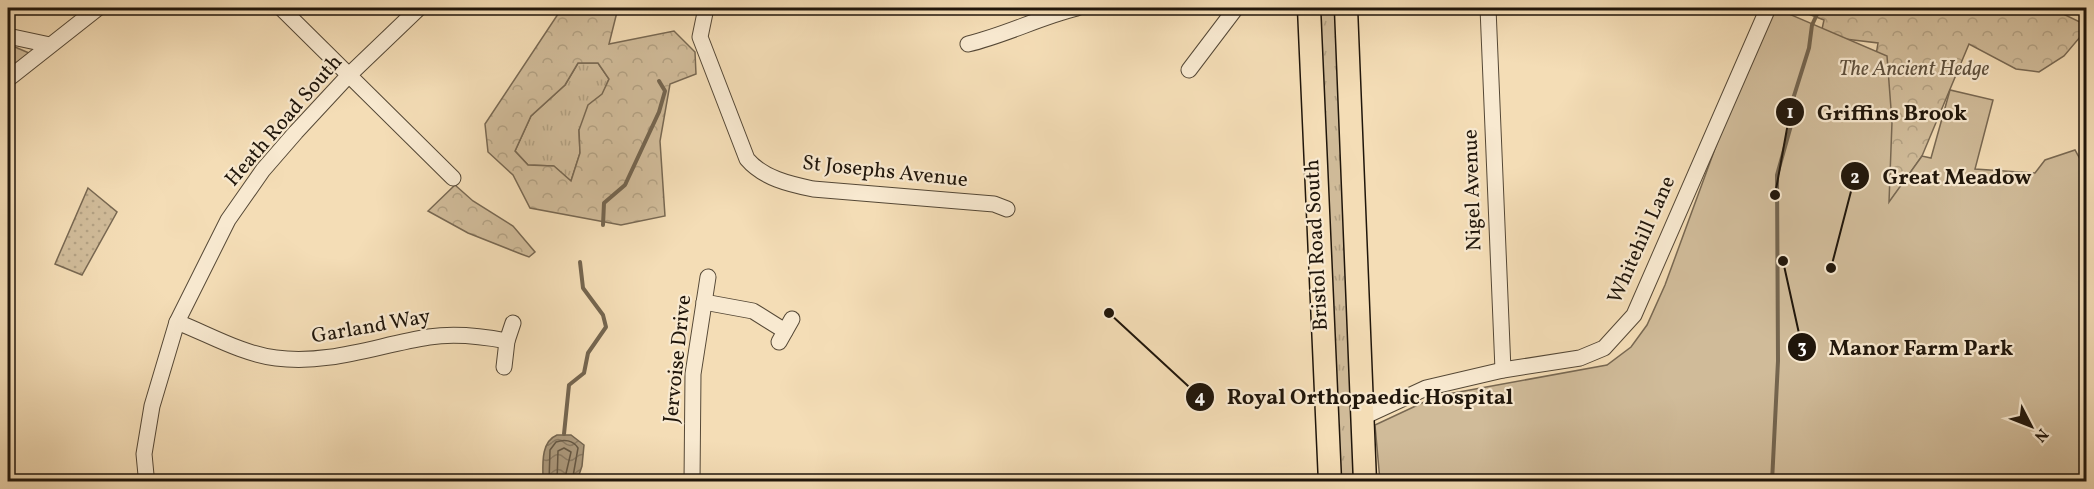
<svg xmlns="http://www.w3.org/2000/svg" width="2094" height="489" font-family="Vollkorn,serif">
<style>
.grass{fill:url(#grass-tufts);stroke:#786852;stroke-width:1.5}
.forest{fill:url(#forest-crowns);stroke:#786852;stroke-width:1.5;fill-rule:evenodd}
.park{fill:#d0bb99;stroke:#786852;stroke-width:1.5}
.garden{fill:url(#garden-dots);stroke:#786852;stroke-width:1.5}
.water{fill:url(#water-waves);stroke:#74654f;stroke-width:1.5}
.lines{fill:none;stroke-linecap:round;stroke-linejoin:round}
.shore{stroke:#665844;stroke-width:1.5}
.stream{stroke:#74654f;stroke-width:4}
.minor-casing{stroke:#554836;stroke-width:17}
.highway-casing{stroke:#20160b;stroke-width:25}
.minor{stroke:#f8e9d0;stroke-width:15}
.highway{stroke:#f4ddb6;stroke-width:22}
.labels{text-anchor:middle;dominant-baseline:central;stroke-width:4.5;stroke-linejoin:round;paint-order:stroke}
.park-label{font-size:21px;font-style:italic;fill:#5e503d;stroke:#f8e9d0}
.street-label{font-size:21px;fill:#20160b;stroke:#f8e9d0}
.leader{fill:none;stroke:#20160b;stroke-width:2}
.callout-dot{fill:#20160b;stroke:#f8e9d0;stroke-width:2}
.mark-label{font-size:18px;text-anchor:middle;font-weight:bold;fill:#fff}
.callout-label{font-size:22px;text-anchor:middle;font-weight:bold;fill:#20160b;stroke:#f8e9d0;stroke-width:4.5;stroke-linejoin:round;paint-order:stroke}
</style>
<defs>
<pattern id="grass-tufts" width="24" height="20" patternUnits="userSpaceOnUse" patternTransform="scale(1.5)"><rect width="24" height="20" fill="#d0bb99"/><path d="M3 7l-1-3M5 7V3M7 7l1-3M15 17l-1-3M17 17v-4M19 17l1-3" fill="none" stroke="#b2a082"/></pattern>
<pattern id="forest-crowns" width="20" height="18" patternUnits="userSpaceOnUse" patternTransform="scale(1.5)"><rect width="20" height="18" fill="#d0bb99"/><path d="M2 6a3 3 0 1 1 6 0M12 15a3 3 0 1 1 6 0" fill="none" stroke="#b2a082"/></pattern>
<pattern id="garden-dots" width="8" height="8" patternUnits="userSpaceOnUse" patternTransform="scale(1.5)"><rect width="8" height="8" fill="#d0bb99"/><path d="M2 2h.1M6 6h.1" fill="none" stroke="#b2a082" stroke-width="1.8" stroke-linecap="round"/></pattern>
<pattern id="water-waves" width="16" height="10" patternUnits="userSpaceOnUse" patternTransform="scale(1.5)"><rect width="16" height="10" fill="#ac997c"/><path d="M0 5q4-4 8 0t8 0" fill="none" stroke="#8c7c64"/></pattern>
</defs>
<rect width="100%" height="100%" fill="#f4ddb6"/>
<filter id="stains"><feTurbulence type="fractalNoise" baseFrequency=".00333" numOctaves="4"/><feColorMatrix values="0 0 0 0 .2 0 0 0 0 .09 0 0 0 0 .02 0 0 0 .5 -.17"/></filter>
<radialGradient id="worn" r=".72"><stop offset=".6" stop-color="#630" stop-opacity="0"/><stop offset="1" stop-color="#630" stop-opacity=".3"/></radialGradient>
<g class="grass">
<polygon points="1317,8 1339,8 1355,481 1337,481"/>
<polygon points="578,63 598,63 609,79 603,94 579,130 580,153 571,181 553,166 528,165 515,151 531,116 565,85"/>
</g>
<g class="forest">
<path d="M 562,8 L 618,8 L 609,44 L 674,31 L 695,52 L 696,74 L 670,84 L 660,141 L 665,216 L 621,225 L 530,208 L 513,175 L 488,152 L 485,124 ZM 578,63 L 598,63 L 609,79 L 602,94 L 588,105 L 579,130 L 580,153 L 571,181 L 554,166 L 528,165 L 515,151 L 531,116 L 565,85 Z"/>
<polygon points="1793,8 2051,8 2082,23 2086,30 2064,56 2039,72 2016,69 1969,44 1922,156 1889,203 1900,402 1875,61 1878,43 1845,39 1822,29 1824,20"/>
<polygon points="8,44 29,53 8,71"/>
<polygon points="455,185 473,201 513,226 535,252 529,257 521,254 468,233 428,211"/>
</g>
<polygon class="park" points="1775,8 1887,56 1892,122 1889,202 1922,156 1931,158 1950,90 1993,100 1975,169 2035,173 2045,160 2075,150 2086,170 2086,481 1380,481 1375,425 1437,396 1607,365 1631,347 1647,325 1665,285 1764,15"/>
<polygon class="garden" points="88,188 117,212 82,275 55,264"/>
<path class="water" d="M 557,435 L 571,435 L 584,445 L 582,466 L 577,481 L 543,481 C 543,466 540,442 557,435 Z"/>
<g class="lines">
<g class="shore">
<path d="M 549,482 L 550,450 L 556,442 C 564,439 573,440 578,448 L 572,482"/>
<polyline points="557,482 558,451 564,448 571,452 564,482"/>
</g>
<g class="stream">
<polyline points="603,225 604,203 625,185 659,112 665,91 659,81"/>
<polyline points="564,434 569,385 584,373 588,353 606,327 603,315 583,288 580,262"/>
<polyline points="1772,482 1778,361 1777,175 1792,122 1793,99 1809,48 1812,25 1820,8"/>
</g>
<g class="minor-casing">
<g id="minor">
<polyline points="281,8 453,178"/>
<path d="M 706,8 L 700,37 L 747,159 C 763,178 789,184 813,189 L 994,204 L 1007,209"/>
<polyline points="1488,8 1503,370"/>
<polyline points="8,36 50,45"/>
<path d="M 968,44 C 1006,35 1040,17 1077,8"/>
<polyline points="1189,70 1236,8"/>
<polyline points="8,79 98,8"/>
<polyline points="704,302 753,311 785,331"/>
<path d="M 177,322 C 208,334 242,354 276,358 C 329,365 378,345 429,337 C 456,333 481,336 507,341"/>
<polyline points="779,342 792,319"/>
<polyline points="504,367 507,341 513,323"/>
<polyline points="1361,418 1426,388 1503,370 1580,358 1604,348 1634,315 1768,8"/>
<polyline points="143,482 146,475 144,454 152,406 177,322 228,220 263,170 296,132 348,76 419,8"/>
<polyline points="692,482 693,374 708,277"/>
</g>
</g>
<g class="highway-casing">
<g id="highway">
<polyline points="1309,8 1330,482"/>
<polyline points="1346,8 1365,482"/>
</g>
</g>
<use href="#minor" class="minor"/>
<use href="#highway" class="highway"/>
</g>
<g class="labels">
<g class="park-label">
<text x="1914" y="69">The Ancient Hedge</text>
</g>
<g class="street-label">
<text transform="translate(284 121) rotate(-49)">Heath Road South</text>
<text transform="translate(885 172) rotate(6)">St Josephs Avenue</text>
<text transform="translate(1473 190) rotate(-92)">Nigel Avenue</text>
<text transform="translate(1642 240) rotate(-66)">Whitehill Lane</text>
<text transform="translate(1317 245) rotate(-93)">Bristol Road South</text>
<text transform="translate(371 327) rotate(-10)">Garland Way</text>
<text transform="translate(678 359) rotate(-84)">Jervoise Drive</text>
</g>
</g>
<path class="leader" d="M1775 195L1790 112M1831 268L1855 176M1783 261L1802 347M1109 313L1200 397"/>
<g class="callout-dot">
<circle cx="1775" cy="195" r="6"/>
<circle cx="1831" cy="268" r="6"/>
<circle cx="1783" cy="261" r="6"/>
<circle cx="1109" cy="313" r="6"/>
<circle cx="1790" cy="112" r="15"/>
<circle cx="1855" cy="176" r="15"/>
<circle cx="1802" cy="347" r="15"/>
<circle cx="1200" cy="397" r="15"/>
</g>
<g class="mark-label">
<text x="1790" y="118">1</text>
<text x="1855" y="183">2</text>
<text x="1802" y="353">3</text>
<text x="1200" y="403">4</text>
</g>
<g class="callout-label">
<text x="1892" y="120">Griffins Brook</text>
<text x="1957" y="184">Great Meadow</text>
<text x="1921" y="355">Manor Farm Park</text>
<text x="1370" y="404">Royal Orthopaedic Hospital</text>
</g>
<rect width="2094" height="489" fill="none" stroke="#f4ddb6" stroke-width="30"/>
<rect x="9" y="9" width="2076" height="471" fill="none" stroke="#20160b" stroke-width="3"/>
<rect x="15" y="15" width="2064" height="459" fill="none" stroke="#20160b" stroke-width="1.5"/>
<g transform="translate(2031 426) rotate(132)" stroke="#f8e9d0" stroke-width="4.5" paint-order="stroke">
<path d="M0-4.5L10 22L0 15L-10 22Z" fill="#20160b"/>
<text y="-9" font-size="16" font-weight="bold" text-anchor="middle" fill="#20160b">N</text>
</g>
<rect width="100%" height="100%" filter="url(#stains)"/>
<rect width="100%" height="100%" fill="url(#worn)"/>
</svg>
